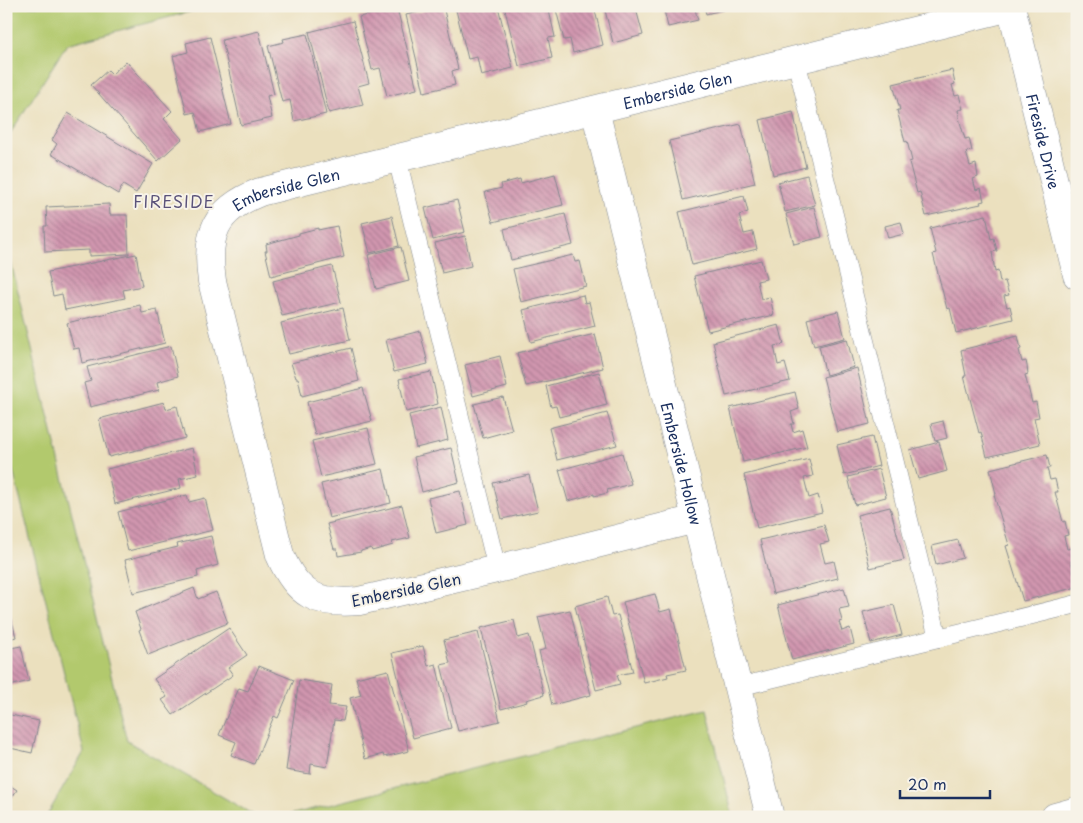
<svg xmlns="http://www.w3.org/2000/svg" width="1083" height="823" font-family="'Playpen Sans',sans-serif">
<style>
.park{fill:#b2c96d;stroke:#667c66}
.building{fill:url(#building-back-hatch)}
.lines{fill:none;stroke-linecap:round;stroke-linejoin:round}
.service-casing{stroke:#83888e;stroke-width:19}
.minor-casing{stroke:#83888e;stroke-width:29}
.service{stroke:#fff;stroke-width:18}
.minor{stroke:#fff;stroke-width:28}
.labels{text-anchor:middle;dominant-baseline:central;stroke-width:4;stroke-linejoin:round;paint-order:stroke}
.street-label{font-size:15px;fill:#1b2f5e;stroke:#f7f3e8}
.neighbourhood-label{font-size:16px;letter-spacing:1px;fill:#5b537a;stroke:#f7f3e8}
</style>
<defs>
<pattern id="building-back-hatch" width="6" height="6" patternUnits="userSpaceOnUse" patternTransform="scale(1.25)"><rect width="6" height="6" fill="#d196af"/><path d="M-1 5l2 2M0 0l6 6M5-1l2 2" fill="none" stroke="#a97b92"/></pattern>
</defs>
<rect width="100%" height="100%" fill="#f7f3e8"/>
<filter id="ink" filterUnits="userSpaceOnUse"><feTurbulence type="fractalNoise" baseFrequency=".02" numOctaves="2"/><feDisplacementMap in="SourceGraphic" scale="10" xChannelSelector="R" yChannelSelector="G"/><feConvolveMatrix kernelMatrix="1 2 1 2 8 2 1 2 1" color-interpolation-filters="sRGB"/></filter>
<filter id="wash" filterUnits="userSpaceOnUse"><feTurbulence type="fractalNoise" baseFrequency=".0096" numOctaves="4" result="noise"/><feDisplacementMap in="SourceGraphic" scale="20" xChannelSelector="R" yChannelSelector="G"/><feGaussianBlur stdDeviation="1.12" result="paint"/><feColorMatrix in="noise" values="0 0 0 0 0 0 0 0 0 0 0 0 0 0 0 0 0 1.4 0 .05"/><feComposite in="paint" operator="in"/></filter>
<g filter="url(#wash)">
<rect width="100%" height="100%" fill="#ebe0be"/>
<g class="park">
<polygon points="6,6 212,6 67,44 6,140"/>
<polygon points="6,242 127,741 257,817 46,817 84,752 6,443"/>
<polygon points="707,710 733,817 281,817"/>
</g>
<g id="blocks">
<g class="building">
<polygon points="441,6 443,6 458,69 452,71 455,85 424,92 406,15"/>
<polygon points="455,6 498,6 513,68 481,76 477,57 468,59"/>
<polygon points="504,6 548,6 555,37 548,38 552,58 519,66"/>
<polygon points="555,6 594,6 603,45 573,53 570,39 564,40"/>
<polygon points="604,6 643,6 636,9 643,35 613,43"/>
<polygon points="663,6 694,6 698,20 668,27"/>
<polygon points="704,6 734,6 734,7 706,14"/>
<polygon points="397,8 417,89 387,96 380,68 372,70 359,17"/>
<polygon points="353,21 369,83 358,86 363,105 329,113 309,32"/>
<polygon points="259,31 274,94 267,96 272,118 241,125 222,40"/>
<polygon points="307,34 326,114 294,121 290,100 282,102 268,46 284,42 283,39"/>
<polygon points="210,37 231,124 200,132 195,112 187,114 173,56 188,52 186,43"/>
<polygon points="126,61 172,111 164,119 182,139 158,161 91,85 108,70 112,74"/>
<polygon points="952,70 955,84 952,85 955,96 959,95 963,109 958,110 960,122 965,139 969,138 972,151 966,152 970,166 976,164 978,177 973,179 976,190 981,188 984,201 980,202 981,204 926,216 920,192 917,193 909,162 912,161 907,141 905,142 897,110 900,110 893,84"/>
<polygon points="793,112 806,167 773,175 760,120"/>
<polygon points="68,113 153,164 136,193 123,185 118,194 51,154 57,144 52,140"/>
<polygon points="741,124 755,183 683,200 669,141"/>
<polygon points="555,174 563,205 493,222 485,192 502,188 501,184 520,179 521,183"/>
<polygon points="807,175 815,205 785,212 778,182"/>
<polygon points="744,196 748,212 739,215 744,234 753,232 757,249 692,265 679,212"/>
<polygon points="457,200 465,232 433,240 425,208"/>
<polygon points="109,204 110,215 127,215 129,254 89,256 89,250 45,252 44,226 47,226 46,207"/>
<polygon points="814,207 822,237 794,244 786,214"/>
<polygon points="565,214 573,245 511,260 504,229"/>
<polygon points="986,215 991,239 994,238 997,251 992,252 995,272 998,271 1000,282 1005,281 1009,295 1004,296 1007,307 1010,306 1013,319 956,333 950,308 947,309 933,254 936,253 930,228"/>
<polygon points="392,216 399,246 370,253 362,223"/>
<polygon points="901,222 904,234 888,238 885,226"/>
<polygon points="337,226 344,257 271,276 265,251 267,251 266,244 299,235 299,233 318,228 318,230"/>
<polygon points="465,236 471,266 442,273 435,243"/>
<polygon points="401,247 409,281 376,289 368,255"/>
<polygon points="136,254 142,286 123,290 125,298 65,310 62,294 53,296 48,272"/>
<polygon points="573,255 575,262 580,261 586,286 521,302 513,269"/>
<polygon points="761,260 766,279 757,281 761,299 770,297 774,315 708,331 694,276"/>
<polygon points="332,266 341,302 282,316 273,281"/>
<polygon points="583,295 585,303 589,302 595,326 531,342 523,310"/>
<polygon points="140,305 142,313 157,310 165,343 82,363 79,348 74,349 67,323"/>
<polygon points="343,308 350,340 289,354 281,323"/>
<polygon points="838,311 845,338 814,346 807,319"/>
<polygon points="779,325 784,344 774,346 778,365 785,363 790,381 726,396 713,342"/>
<polygon points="420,331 428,364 394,372 386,340"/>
<polygon points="595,334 603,368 526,386 517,353"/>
<polygon points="1018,336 1021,349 1019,350 1022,362 1026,361 1027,366 1028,374 1025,375 1032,403 1036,402 1039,417 1034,418 1040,444 987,457 981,432 979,433 964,376 966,376 961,350"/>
<polygon points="847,339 854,367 826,375 819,346"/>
<polygon points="171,346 178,376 157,382 159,390 90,407 84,383 91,381 87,367"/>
<polygon points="351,348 359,381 302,396 298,378 296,378 291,363"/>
<polygon points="500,356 507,387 473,396 465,365"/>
<polygon points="857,368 870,424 837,432 823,377"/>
<polygon points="431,372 438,404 406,412 399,379"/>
<polygon points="599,372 607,405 559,417 556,406 551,407 546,386"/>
<polygon points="363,388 372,421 315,435 307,402"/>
<polygon points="795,392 799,409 791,412 794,424 791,424 793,432 802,429 807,447 743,462 730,408"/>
<polygon points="503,397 512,430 483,438 474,404"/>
<polygon points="164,402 166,409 177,406 185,438 109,457 99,419"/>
<polygon points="441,407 448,440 416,448 409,415"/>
<polygon points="607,413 617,445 557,460 549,428"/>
<polygon points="943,421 947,438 935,441 931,424"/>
<polygon points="368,428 377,464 321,477 312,441"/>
<polygon points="872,437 879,466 844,475 837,445"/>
<polygon points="939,442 947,471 918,479 910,450"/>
<polygon points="192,448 198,475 179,479 181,488 115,504 107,469"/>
<polygon points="451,448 459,482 422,492 414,457"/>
<polygon points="622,453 631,484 607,490 608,493 594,496 594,494 568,501 559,470"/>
<polygon points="1047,455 1050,468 1047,468 1050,480 1055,479 1058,492 1055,492 1063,522 1065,521 1068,535 1064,536 1067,549 1072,548 1075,560 1071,561 1074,572 1076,571 1077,574 1077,587 1023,601 1006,546 1009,545 994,495 996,494 990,469"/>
<polygon points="809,459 813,476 804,478 809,498 818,495 822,512 757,528 744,475"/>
<polygon points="383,469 391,503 329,518 321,484"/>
<polygon points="879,469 886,497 855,505 848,477"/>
<polygon points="529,475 538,511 502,519 493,483"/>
<polygon points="460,491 468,525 436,533 428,498"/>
<polygon points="187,495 189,502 205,498 213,530 128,551 118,512"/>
<polygon points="402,505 410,538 392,542 393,545 372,551 371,548 361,551 361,552 338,556 337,549 334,549 327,524"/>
<polygon points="890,507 904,560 870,568 857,515"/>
<polygon points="824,525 829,542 820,544 825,563 834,561 838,578 773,594 760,540"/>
<polygon points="211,536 218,565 197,571 198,577 133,593 125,560 178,547 177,544"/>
<polygon points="958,540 963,558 936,565 932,546"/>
<polygon points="194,588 198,599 216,592 228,623 148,655 139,630 141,629 135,612"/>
<polygon points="844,588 849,607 839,609 842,621 839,622 842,631 850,628 854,644 792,660 778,605"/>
<polygon points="655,594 660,612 671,609 686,670 667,674 668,677 644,683 623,602"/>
<polygon points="607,597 612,616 618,615 633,672 617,675 620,684 596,690 575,606"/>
<polygon points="6,605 8,605 16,637 6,640"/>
<polygon points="894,605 902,635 871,643 863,612"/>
<polygon points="570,610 591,695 552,705 539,651 546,649 538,617"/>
<polygon points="514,620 518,638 529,635 544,695 526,700 527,702 501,709 481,628"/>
<polygon points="229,628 247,655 228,668 233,675 173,715 162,700 167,697 154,679"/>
<polygon points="478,632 500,721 458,731 441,665 450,663 444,640"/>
<polygon points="21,646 29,681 6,687 6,649"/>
<polygon points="423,646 428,666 436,664 451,728 413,738 392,653"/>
<polygon points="259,666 294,680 278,718 274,716 254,764 231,755 236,742 219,735 239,688 248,691"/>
<polygon points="388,670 409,751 384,757 383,754 365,759 350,698 361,695 356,678"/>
<polygon points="299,680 332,685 329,705 346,707 343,721 334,720 327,767 311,764 310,774 286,770"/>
<polygon points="6,714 39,721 32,753 6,747"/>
<polygon points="6,783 17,790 6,806"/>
</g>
</g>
</g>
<g filter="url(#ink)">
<use href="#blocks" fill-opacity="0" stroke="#83888e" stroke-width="1"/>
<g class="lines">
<g class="service-casing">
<g id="service">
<polyline points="796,60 938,638"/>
<polyline points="397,158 497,569"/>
<polyline points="738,687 1077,604"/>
</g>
</g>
<g class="minor-casing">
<g id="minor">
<path id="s1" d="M 1011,6 L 1077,275"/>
<path id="s2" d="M 595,110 L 770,817"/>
<path id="s3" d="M 696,519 L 497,569 L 359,601 C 317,605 297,595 280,555 L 212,281 C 205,234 215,210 260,192 L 1011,7"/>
<polyline points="1055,817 1077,811"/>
</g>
</g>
<use href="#service" class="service"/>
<use href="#minor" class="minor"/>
</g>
</g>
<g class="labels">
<g class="street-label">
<text stroke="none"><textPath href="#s3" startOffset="1272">Emberside Glen</textPath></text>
<text stroke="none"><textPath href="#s1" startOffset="139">Fireside Drive</textPath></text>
<text stroke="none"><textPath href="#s3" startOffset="868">Emberside Glen</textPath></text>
<text stroke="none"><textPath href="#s2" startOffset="364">Emberside Hollow</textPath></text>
<text transform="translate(406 589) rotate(-12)">Emberside Glen</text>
</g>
<g class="neighbourhood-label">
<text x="174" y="201">FIRESIDE</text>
</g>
</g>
<rect width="1083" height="823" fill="none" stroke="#f7f3e8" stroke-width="25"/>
<path d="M900 790v8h90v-8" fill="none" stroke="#1b2f5e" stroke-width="2.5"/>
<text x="908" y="790" font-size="15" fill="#1b2f5e" stroke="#f7f3e8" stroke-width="4" paint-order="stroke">20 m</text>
</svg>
